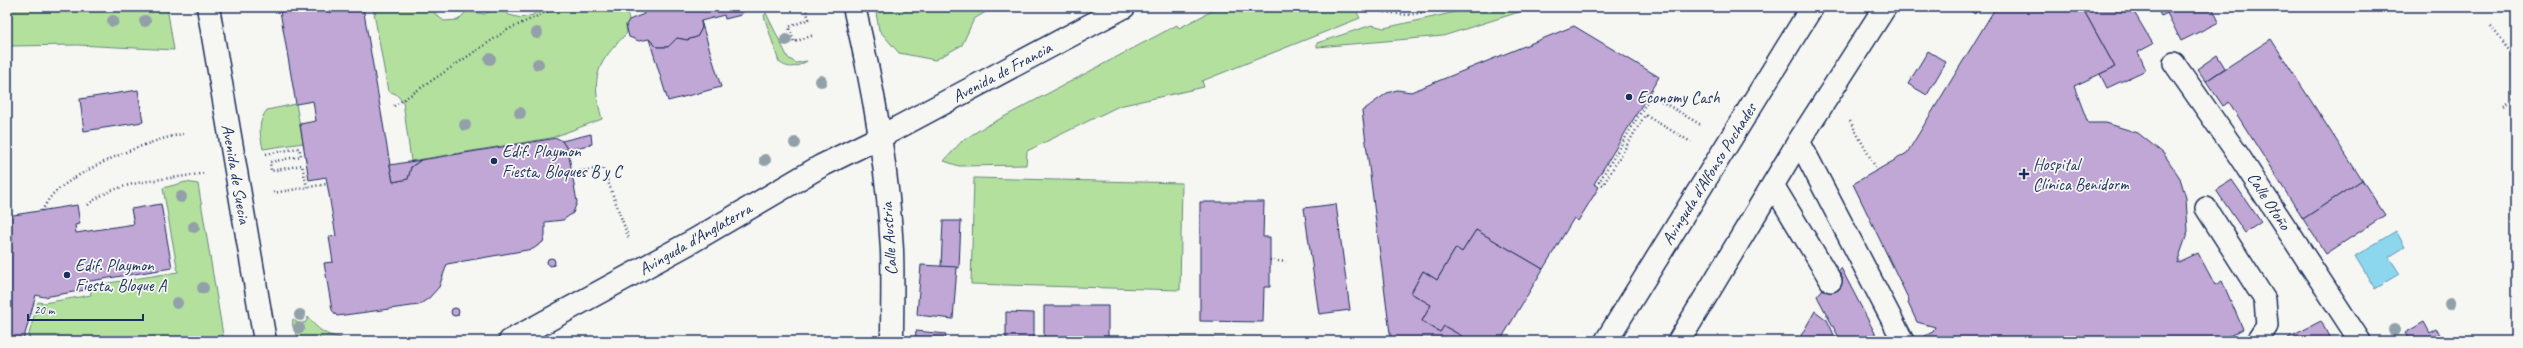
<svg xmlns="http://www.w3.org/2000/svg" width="2523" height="348" font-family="Caveat,sans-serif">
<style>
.green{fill:#b4e09e;stroke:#68887e}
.water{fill:#8cd7ed;stroke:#5f94b4}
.building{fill:#c1a7d5;stroke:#1b2f5e}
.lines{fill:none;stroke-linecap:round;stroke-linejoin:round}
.service-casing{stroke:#1b2f5e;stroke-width:24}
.minor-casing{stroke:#1b2f5e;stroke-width:25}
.secondary-casing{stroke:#1b2f5e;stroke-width:25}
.path{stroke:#1b2f5e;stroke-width:2.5;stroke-dasharray:1 3;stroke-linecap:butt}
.service{stroke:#f6f6f2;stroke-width:21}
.minor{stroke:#f6f6f2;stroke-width:22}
.secondary{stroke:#f6f6f2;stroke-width:22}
.tree{fill:#92a1a9}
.poi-dot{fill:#1b2f5e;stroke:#f6f6f2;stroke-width:1.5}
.labels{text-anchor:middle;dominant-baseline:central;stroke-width:3.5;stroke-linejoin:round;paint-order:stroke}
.street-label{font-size:17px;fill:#1b2f5e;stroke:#f6f6f2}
.poi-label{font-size:17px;fill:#1b2f5e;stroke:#f6f6f2;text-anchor:start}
</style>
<rect width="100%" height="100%" fill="#f6f6f2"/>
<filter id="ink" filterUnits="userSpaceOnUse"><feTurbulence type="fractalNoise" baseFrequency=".025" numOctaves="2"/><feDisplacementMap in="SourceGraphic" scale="8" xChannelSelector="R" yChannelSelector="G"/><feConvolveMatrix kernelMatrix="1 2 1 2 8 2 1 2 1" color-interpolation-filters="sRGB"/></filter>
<g filter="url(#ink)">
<g class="green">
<polygon points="7,7 167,7 174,50 78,45 7,46"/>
<path d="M 373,7 L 435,7 L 435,14 L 444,21 L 458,20 L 467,11 L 485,14 L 493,9 L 502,9 L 509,15 L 521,18 L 533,15 L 540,7 L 626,7 L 629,20 L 626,25 L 627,33 C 597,63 590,76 602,119 L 551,138 L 411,161 L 403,102 L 396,94 L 388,91 Z"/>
<polygon points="875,7 994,7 974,19 962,45 935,60 899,53 879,30"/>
<polygon points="1220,7 1354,7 1360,18 1202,81 1204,87 1119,106 1027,151 1026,165 959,166 944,161 962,141 981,129 1177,25 1179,28"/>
<polygon points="1478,7 1535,7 1443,36 1317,47 1317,43 1372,25 1384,28"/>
<path d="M 766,13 L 788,58 L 796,63 L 807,61 C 797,67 789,70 779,62 L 764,16 Z"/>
<path d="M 296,104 L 303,143 L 263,149 C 260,134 257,123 267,110 Z"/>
<polygon points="974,178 1182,183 1180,290 971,284"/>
<polygon points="186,182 198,184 224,341 27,341 38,302 44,303 91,295 90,286 178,272 163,188"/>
<path d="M 308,317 C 318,330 325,335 341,338 L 340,341 L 301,341 C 296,334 291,328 293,319 L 299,324 L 306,322 Z"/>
<polygon points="1167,337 1289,338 1292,341 1167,341"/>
</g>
<polygon class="water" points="2396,231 2405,247 2389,257 2400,274 2375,289 2355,256"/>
<g class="building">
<polygon points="290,7 363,7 393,182 408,179 411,167 421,160 557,138 562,141 568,150 577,202 573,213 563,220 545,222 545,236 543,242 533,249 447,264 439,287 429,298 419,305 337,316 332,310 324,263 333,262 329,237 336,236 326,177 309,180 300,124 316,121 313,101 296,104 280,11 290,9"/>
<polygon points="642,7 743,7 744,10 741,15 725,19 724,15 701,21 702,28 697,37 687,40 677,38 668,47 657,47 649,39 639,41 629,37 626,25 629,20 644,14"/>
<polygon points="1964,7 1979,7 1975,14"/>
<polygon points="1996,7 2082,7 2115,67 2074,86 2088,123 2106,123 2138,133 2164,154 2180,178 2186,198 2188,231 2177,263 2198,253 2215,285 2222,281 2243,329 2220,341 1927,341 1924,336 1933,332 1935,327 1917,322 1908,303 1909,300 1853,184 1907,153"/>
<polygon points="2082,7 2131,7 2153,44 2138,52 2146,70 2107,88 2100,74 2115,67"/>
<polygon points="2156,7 2181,7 2161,16"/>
<polygon points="2181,7 2212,7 2219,22 2181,41 2167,13"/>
<polygon points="701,21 721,87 668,101 649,39 657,47 668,47 677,38 687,40 697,37 702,28"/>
<polygon points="1574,26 1659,77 1594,184 1599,187 1578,221 1574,218 1543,269 1476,230 1462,252 1456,248 1437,280 1423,271 1411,293 1431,305 1422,321 1440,332 1444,326 1462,336 1460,341 1391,341 1362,111 1387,93 1397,90 1411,92"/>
<polygon points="2271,39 2362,180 2303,219 2229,102 2223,106 2206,81"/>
<polygon points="1928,51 1946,62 1927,95 1908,84"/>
<polygon points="2217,55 2225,68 2206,81 2197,69"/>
<polygon points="138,90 143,122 84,131 80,99"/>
<polygon points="591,134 592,144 568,150 562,141"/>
<polygon points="421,160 411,167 408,179 393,182 390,165"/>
<polygon points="2232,180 2261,222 2245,233 2216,190"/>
<polygon points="2362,180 2385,215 2326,254 2303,219"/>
<polygon points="1200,202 1264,202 1263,237 1270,237 1270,287 1264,287 1263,322 1200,321"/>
<polygon points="161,204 172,268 84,282 85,290 44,297 36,295 23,341 7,341 7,252 11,247 7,216 77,205 80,224 75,225 76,233 134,224 131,209"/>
<polygon points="1336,204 1350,310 1319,314 1304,208"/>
<polygon points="943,221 961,221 959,268 941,267"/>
<polygon points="1476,230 1543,269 1500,341 1460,341 1462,336 1444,326 1440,332 1422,321 1431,305 1411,293 1423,271 1437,280 1456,248 1462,252"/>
<circle cx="551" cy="262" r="4"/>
<polygon points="921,265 957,267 953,319 917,315"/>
<polygon points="1841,268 1879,341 1841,341 1820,302 1817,296"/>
<polygon points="1044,306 1108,306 1108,341 1115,341 1044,341"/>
<circle cx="455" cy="312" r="4"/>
<polygon points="1815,311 1827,320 1837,341 1798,341"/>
<polygon points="1006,312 1034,313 1034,341 1006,341"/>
<polygon points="2321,321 2331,341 2290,341 2288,338"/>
<polygon points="2424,322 2430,333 2437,329 2443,341 2406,341 2409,340 2405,333"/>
<polygon points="916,331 946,334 945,341 915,341"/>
</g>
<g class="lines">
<g class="service-casing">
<g id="service">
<polyline points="2174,63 2239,156 2360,341"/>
<polyline points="1799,141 1903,341"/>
<polyline points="1773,185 1831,281"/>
<polyline points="2206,208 2265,300 2267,326 2257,341"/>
</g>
</g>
<g class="minor-casing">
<g id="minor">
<polyline points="208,7 265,341"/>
<path d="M 854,7 C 873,86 888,168 892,250 C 893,280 892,311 892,341"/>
<polyline points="510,341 693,241 821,166 880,137 1124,7"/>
</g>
</g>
<g class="secondary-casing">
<g id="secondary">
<polyline points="1606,341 1812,7"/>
<polyline points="1679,341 1799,141 1885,7"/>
</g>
</g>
<g class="path">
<polyline points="805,7 809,19 789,27 794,42 814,35"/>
<polyline points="893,10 902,7"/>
<polyline points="1377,11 1407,15 1457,7"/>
<polyline points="2491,26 2516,60"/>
<polyline points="1649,93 1651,95 1599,182 1603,185 1645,115 1691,142"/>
<polyline points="1651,95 1701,125"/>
<polyline points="2503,105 2516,96"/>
<polyline points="394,106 507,30 557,7"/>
<polyline points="1850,121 1877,170"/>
<polyline points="266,154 299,148 301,156 270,162 271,171 302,165 307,187"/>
<polyline points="572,172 603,168 629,239"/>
<polyline points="273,193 327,184"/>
<path d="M 88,205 C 117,179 168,180 205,173"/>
<path d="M 42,211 C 45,205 49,198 54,193 C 80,169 148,140 183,134"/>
<polyline points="1270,260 1286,262"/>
</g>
<use href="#service" class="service"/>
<use href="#minor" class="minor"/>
<use href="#secondary" class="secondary"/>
</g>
<g class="tree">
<circle cx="113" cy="21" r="6"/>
<circle cx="145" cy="21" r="6"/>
<circle cx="537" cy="33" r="6"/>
<circle cx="786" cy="40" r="6"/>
<circle cx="490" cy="59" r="6"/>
<circle cx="538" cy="64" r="6"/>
<circle cx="821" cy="81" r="6"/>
<circle cx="520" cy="113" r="6"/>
<circle cx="465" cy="125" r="6"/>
<circle cx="795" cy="143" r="6"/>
<circle cx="765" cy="160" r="6"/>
<circle cx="181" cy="197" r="6"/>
<circle cx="194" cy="227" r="6"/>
<circle cx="203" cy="288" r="6"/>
<circle cx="177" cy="303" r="6"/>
<circle cx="2450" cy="304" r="6"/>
<circle cx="300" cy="315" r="6"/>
<circle cx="299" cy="328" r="6"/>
<circle cx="2394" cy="330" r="6"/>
</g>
</g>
<g class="poi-dot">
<circle cx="1629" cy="97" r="4"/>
<circle cx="494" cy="161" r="4"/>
<path d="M2022 168h4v4h4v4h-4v4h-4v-4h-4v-4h4z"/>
<circle cx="67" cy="275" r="4"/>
</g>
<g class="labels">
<g class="street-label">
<text transform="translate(1002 72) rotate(-28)">Avenida de Francia</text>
<text transform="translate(236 174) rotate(80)">Avenida de Suecia</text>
<text transform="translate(1709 174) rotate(-58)">Avinguda d'Alfonso Puchades</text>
<text transform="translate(2269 201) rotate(57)">Calle Otoño</text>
<text transform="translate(695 239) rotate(-30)">Avinguda d'Anglaterra</text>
<text transform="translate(889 239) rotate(-94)">Calle Austria</text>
</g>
<g class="poi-label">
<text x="1637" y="97">Economy Cash</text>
<text x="502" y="151">Edif. Playmon<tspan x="502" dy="20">Fiesta, Bloques B y C</tspan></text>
<text x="2033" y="164">Hospital<tspan x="2033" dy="20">Clínica Benidorm</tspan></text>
<text x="75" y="265">Edif. Playmon<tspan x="75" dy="20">Fiesta, Bloque A</tspan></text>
</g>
</g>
<rect width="2523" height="348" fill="none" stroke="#f6f6f2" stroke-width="24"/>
<rect x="12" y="12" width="2499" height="324" fill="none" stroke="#1b2f5e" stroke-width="1.5" filter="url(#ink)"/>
<path d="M28 314v6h115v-6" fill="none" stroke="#1b2f5e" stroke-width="2"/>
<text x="34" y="314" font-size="12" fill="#1b2f5e" stroke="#f6f6f2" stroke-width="3" paint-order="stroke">20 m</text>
</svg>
